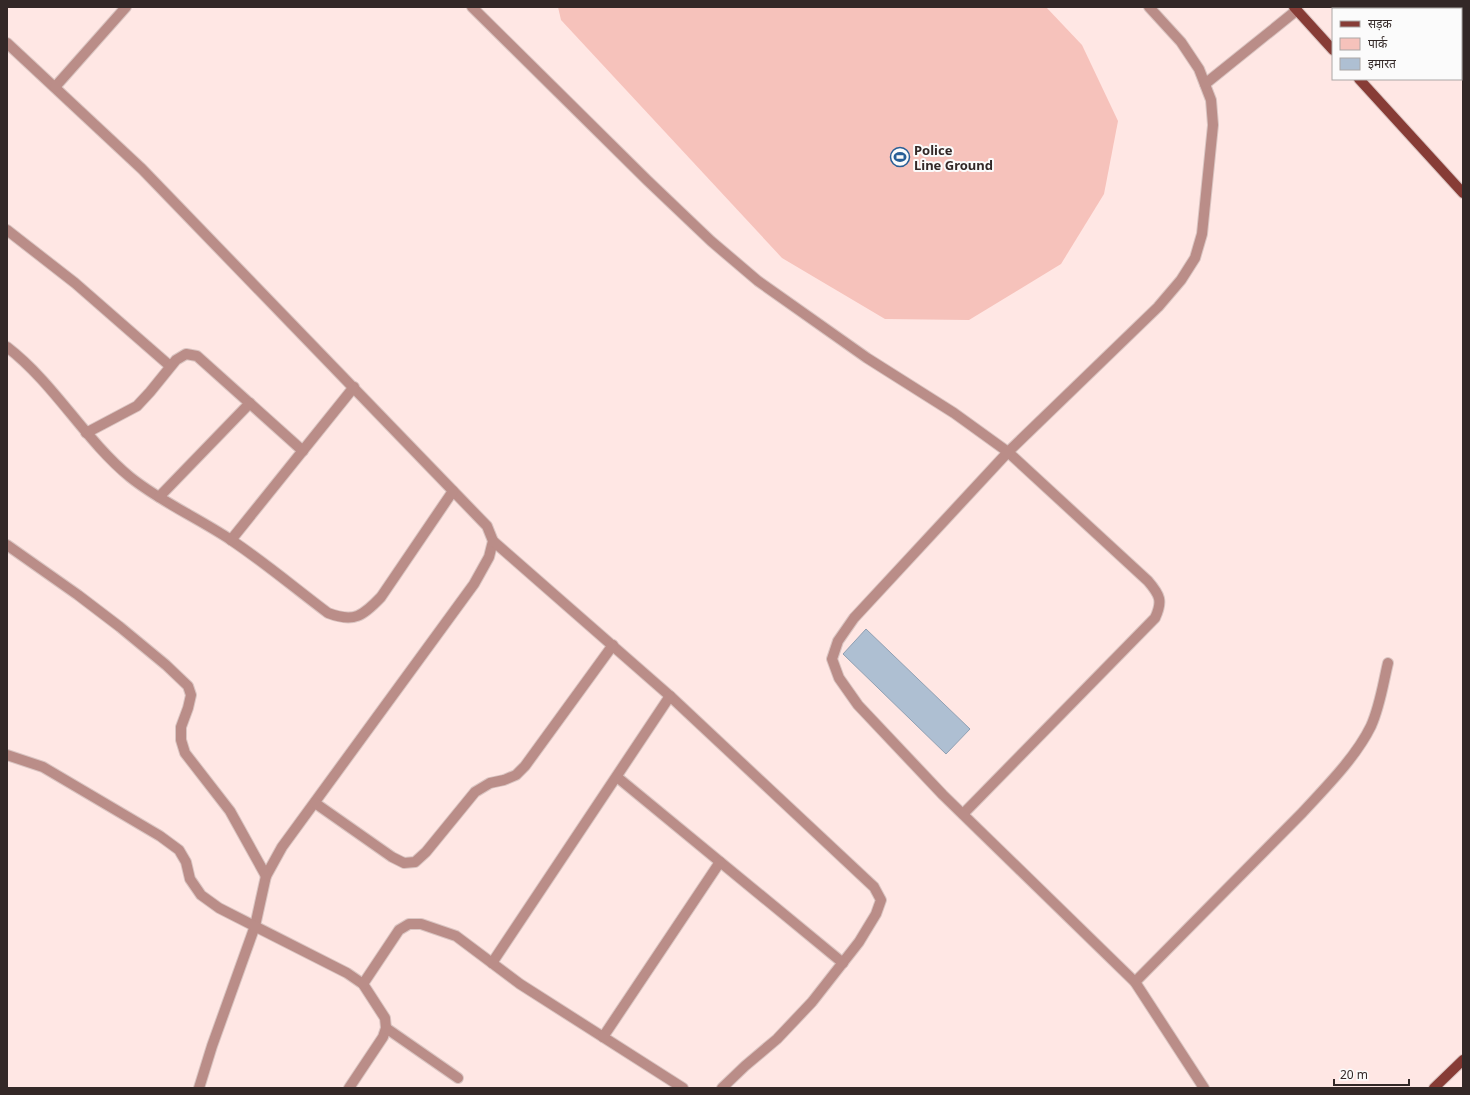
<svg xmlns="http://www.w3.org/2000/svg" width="1470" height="1095" font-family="'Noto Sans','Noto Sans Devanagari',sans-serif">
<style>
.green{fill:#f6c2bb}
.building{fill:#aebfd2;stroke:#90a0b3}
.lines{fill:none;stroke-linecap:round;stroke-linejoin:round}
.minor-casing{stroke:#dac5c2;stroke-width:12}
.major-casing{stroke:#dac5c2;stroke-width:12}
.minor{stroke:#ba8d88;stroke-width:10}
.major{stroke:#873c36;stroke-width:10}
.labels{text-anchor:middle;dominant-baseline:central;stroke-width:4;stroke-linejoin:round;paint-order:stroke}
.poi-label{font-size:13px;font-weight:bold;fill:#332827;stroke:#fbfbfb;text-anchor:start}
</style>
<rect width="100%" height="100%" fill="#ffe7e4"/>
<polygon class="green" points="558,7 1046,7 1082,45 1118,121 1104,194 1061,264 969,320 885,319 782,258 561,20"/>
<polygon class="building" points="866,629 970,729 946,754 843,654"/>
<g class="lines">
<g class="minor-casing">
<g id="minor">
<path d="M 472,7 L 648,181 L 711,241 L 758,281 L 867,358 L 954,413 L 1008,452 L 1148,581 C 1160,595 1163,601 1155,618 L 963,814"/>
<polyline points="1149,7 1181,42 1199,69 1211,100 1213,125 1202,234 1195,258 1181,280 1158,307 1008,452 854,618 838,641 832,659 839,678 858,705 943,795 1135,982 1204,1088"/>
<polyline points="7,43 142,169 487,526 493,541 489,557 474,584 282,847 266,876 255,926 212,1046 199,1088"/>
<polyline points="1205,84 1297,10"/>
<polyline points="55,87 126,7"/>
<polyline points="7,230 75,283 170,366"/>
<path d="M 7,347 C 55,384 84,439 130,477 C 161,502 198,518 231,540 C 264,562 296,589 328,613 C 354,623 363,616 381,597 L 453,491"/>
<polyline points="86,433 137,406 150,392 176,360 186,354 197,356 303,451"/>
<polyline points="159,497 250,403"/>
<polyline points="231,540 354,387"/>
<polyline points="493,541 670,696 874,887 881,900 876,914 859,942 812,1002 777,1039 745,1066 722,1088"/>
<polyline points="7,545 78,595 120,627 166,665 188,686 191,695 188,708 181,727 181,740 185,753 230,811 266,876"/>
<polyline points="7,755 43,767 160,836 179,850 186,862 190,879 201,895 219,908 347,973 363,984 385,1018 386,1028 383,1037 349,1088"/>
<polyline points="617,777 843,963"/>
<polyline points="315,803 392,857 404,863 415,862 426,852 475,792 490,783 504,780 516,775 525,766 613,645"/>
<polyline points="492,963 670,696"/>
<path d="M 1135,982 L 1302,813 C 1326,787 1356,757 1371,726 C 1380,706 1383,684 1388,663"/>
<polyline points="363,984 399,930 409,924 421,924 456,936 520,984 683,1088"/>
<polyline points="386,1028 458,1078"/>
<polyline points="603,1037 720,862"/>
</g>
</g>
<g class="major-casing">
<g id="major">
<polyline points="1294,7 1333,50"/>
<polyline points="1359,79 1463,193"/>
<polyline points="1434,1088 1463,1060"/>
</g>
</g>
<use href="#minor" class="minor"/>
<use href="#major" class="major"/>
</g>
<defs>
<g id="stadium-ring" transform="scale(1)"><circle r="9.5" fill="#fbfbfb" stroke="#285e96" stroke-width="1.5"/><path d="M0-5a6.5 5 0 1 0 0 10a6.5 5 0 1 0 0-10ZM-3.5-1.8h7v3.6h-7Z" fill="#285e96"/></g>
</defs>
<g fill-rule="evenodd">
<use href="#stadium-ring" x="900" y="157"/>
</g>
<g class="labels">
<g class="poi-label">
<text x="914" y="150">Police<tspan x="914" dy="15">Line Ground</tspan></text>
</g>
</g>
<rect width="1470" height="1095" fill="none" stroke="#332827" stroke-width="16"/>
<rect x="1332" y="8" width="130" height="72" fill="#fbfbfb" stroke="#aba7a6"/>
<rect x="1340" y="21" width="20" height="6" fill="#873c36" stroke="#aba7a6"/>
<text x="1368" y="28" font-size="12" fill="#332827">सड़क</text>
<rect x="1340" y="38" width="20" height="12" fill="#f6c2bb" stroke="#aba7a6"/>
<text x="1368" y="48" font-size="12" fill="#332827">पार्क</text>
<rect x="1340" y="58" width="20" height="12" fill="#aebfd2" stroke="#aba7a6"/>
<text x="1368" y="68" font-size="12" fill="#332827">इमारत</text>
<path d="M1334 1079v6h75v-6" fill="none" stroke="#332827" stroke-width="2"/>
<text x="1340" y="1079" font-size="12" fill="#332827" stroke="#fbfbfb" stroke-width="3" paint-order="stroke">20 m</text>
</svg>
